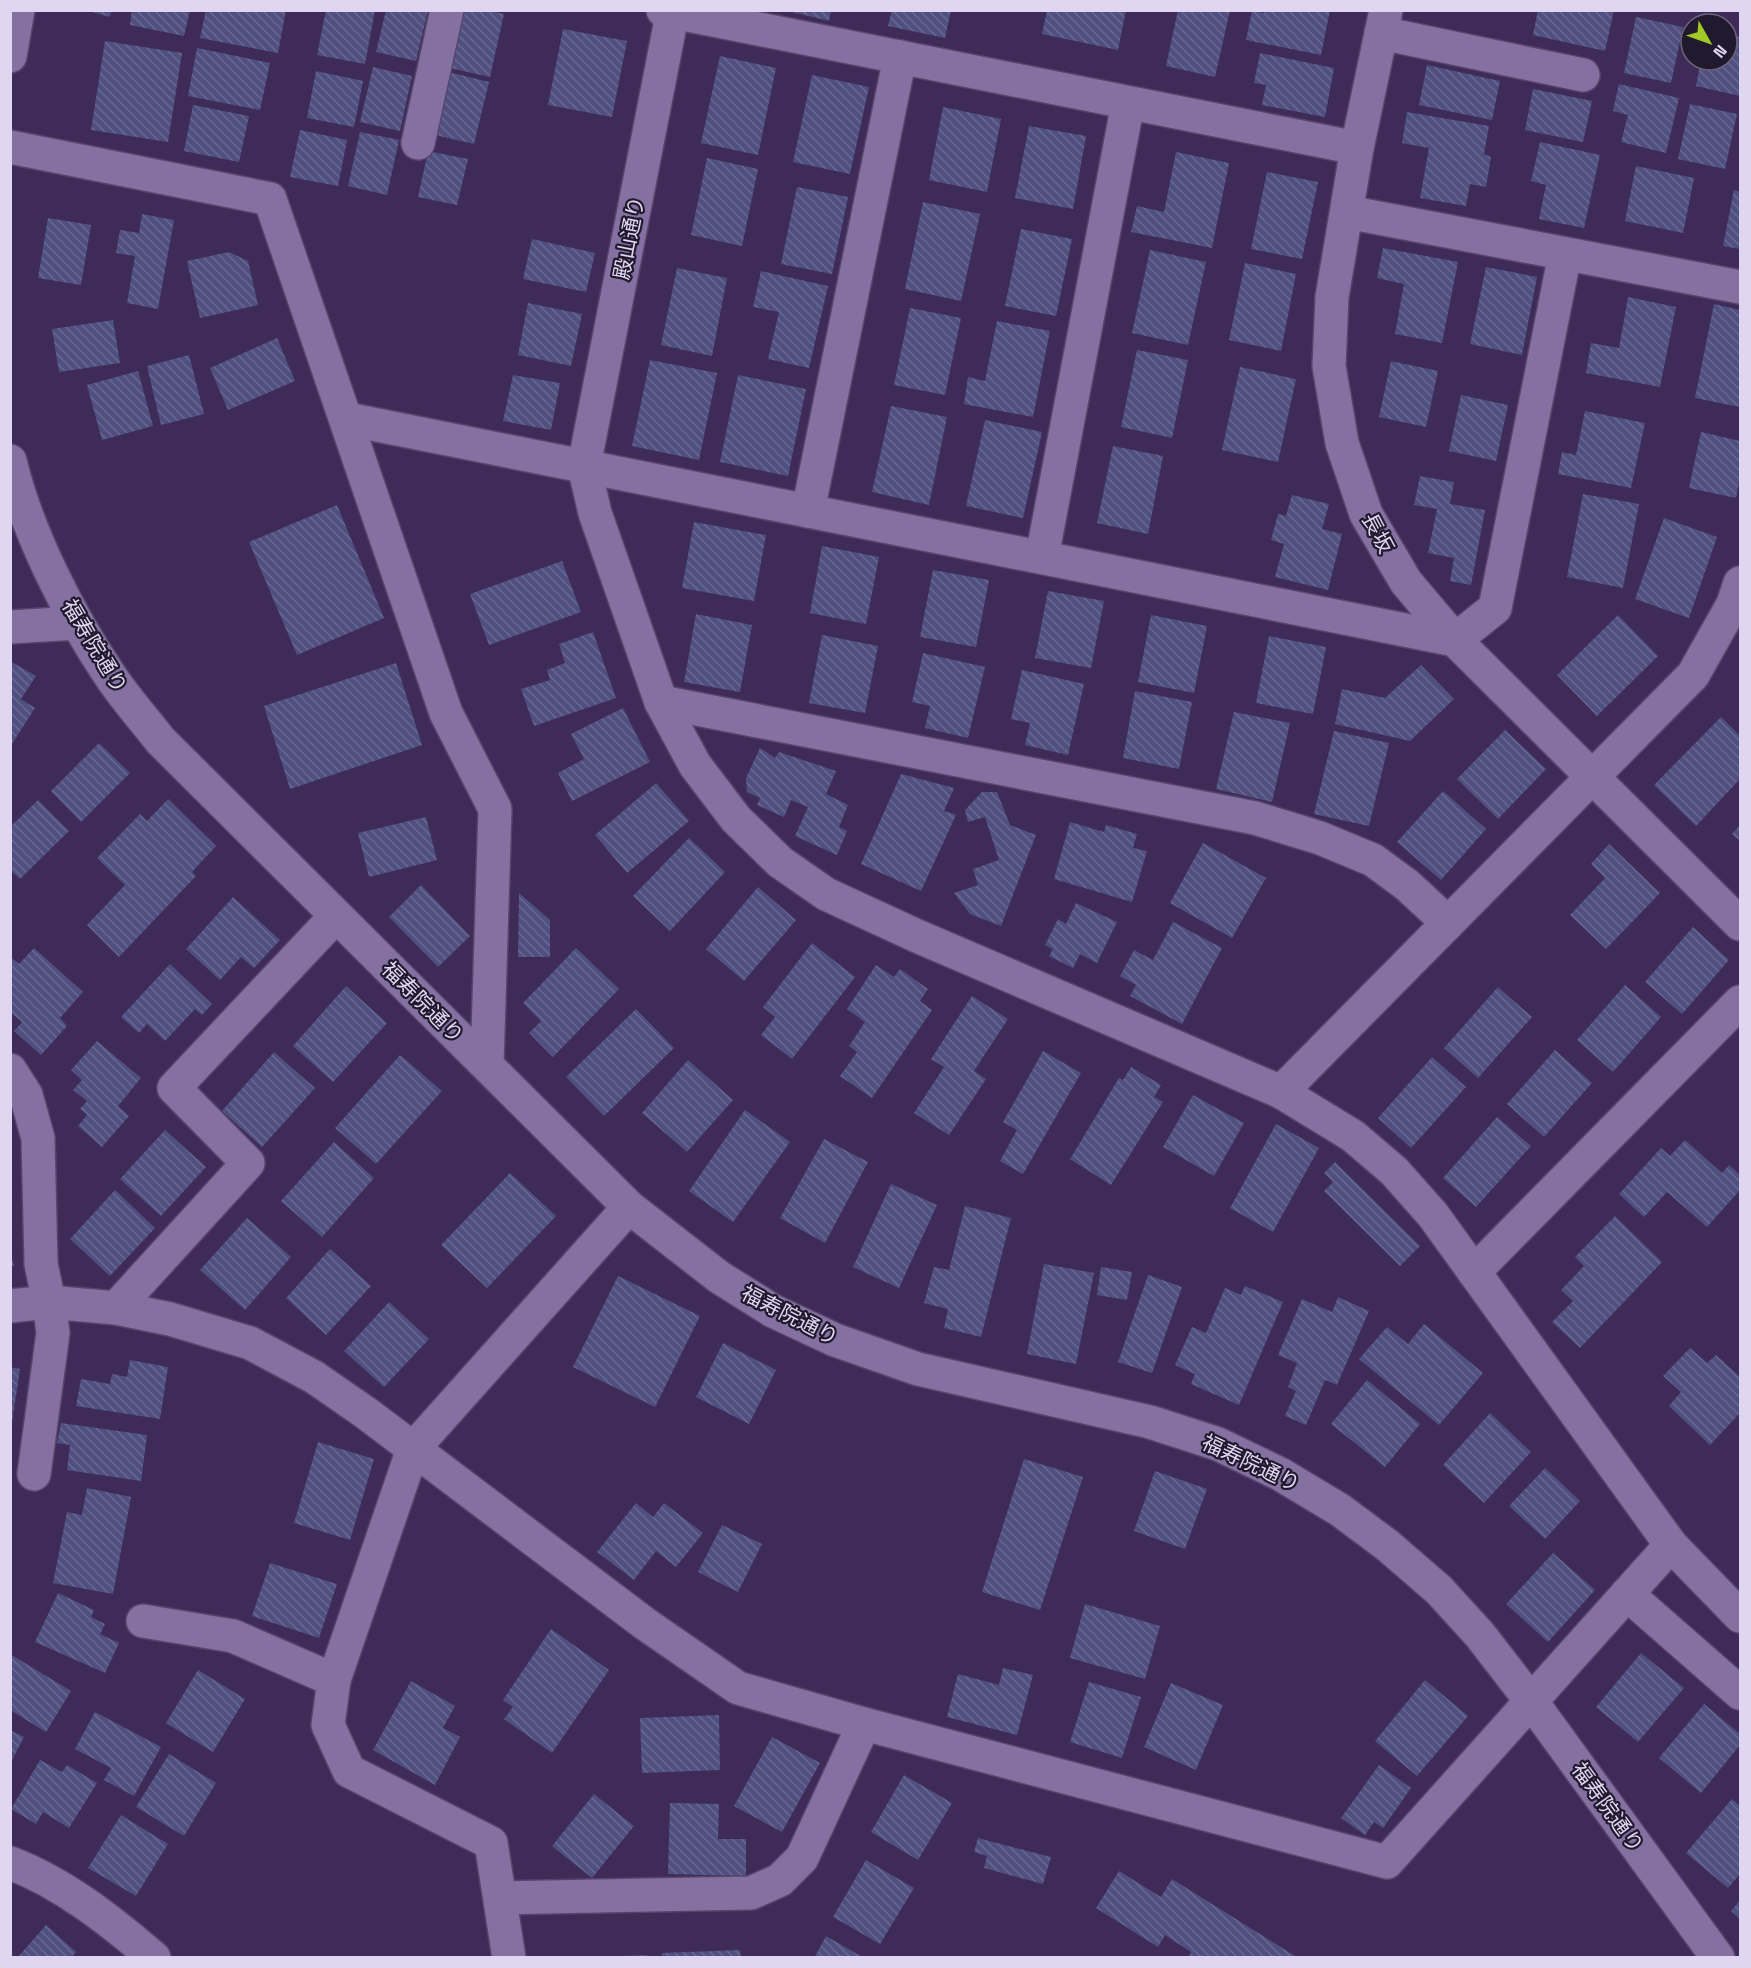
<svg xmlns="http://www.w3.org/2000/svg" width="1751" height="1968" font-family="'Space Grotesk','Noto Sans JP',sans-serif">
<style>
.building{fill:url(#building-back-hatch)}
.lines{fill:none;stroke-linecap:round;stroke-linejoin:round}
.minor-casing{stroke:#56456b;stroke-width:36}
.minor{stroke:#8470a1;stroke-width:33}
.labels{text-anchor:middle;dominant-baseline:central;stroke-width:4.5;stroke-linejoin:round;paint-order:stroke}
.street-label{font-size:21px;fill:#e1d6f2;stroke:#21192d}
</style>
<defs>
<pattern id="building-back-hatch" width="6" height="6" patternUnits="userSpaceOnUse" patternTransform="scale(1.5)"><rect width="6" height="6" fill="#505080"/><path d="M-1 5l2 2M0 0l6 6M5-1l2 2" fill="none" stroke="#696892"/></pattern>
</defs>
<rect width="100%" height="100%" fill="#3e2b57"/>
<g class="building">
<polygon points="85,10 111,10 110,17"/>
<polygon points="132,10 190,10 184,36 130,25"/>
<polygon points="206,10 286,10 278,53 200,38"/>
<polygon points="326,10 375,10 365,64 317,55"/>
<polygon points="386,10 428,10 416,61 376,52"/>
<polygon points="464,10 487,10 504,14 490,77 450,68"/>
<polygon points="784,10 831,10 829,21"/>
<polygon points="892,10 951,10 945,38 888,26"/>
<polygon points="1047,10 1126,10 1118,50 1042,34"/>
<polygon points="1178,10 1230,10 1215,77 1166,66"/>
<polygon points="1265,10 1330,10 1321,55 1246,40 1252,11 1264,13"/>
<polygon points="1538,10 1614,10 1605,51 1533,35"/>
<polygon points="1636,17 1683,27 1671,83 1624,73"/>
<polygon points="563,29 627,41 612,117 548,105"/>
<polygon points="1727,34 1740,37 1740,96 1696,86 1701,60 1727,60"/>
<polygon points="105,41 182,53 168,142 91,130"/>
<polygon points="197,48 270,63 260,110 188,96"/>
<polygon points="1260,53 1334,68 1325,117 1262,105 1266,85 1254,83"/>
<polygon points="720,56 776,68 758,155 701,143"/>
<polygon points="1427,65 1500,81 1492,120 1419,105"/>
<polygon points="373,67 412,76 400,131 360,122"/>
<polygon points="316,71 363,81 354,127 307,118"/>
<polygon points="449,72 489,82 474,144 435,135"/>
<polygon points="812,75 869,87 850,174 793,162"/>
<polygon points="1619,84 1679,98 1666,153 1621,142 1628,115 1613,111"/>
<polygon points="1533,89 1592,101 1583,142 1525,130"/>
<polygon points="1690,104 1737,114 1725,169 1678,159"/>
<polygon points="193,105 249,116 239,162 184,151"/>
<polygon points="943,107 1001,119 987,192 929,180"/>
<polygon points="1407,112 1489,126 1484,154 1491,157 1486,187 1470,184 1466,206 1420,198 1429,148 1402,143"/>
<polygon points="1029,126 1086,136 1073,209 1015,198"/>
<polygon points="300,130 347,140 338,186 290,177"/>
<polygon points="360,132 399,140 387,195 348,186"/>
<polygon points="1540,142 1600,155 1584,228 1539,219 1546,185 1531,181"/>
<polygon points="428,151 468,159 457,205 418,197"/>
<polygon points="1176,152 1229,163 1212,248 1131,232 1137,206 1164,212"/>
<polygon points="707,158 758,169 742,246 691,235"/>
<polygon points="1636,166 1694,178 1683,233 1625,221"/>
<polygon points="1267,172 1318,182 1302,259 1251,249"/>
<polygon points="797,187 848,197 832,274 781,264"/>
<polygon points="1734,190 1740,192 1740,249 1723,246"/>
<polygon points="923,202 980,214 961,301 905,289"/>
<polygon points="142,214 174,220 158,309 127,303 135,256 116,253 120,230 139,233"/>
<polygon points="48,218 91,225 81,285 38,278"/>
<polygon points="1021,229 1072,239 1056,316 1005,306"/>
<polygon points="532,239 595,253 586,292 523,279"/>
<polygon points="1383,248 1458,262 1442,343 1395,334 1404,284 1377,278"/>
<polygon points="1150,250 1206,262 1188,345 1132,333"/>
<polygon points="229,252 248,261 258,305 200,318 187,261"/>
<polygon points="1245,263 1296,274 1281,351 1229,340"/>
<polygon points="1486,267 1537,277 1522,355 1470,344"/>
<polygon points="677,268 727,278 712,356 661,345"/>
<polygon points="761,271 828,286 809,368 768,359 779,312 753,307"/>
<polygon points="1628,297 1676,307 1660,387 1586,373 1591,343 1619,348"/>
<polygon points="528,303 582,314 571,366 518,355"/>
<polygon points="1714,304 1740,310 1740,407 1695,398"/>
<polygon points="910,308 961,318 945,395 894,385"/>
<polygon points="113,320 120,363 59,372 52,329"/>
<polygon points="997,321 1050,331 1033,417 964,404 968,377 985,381"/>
<polygon points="277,338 295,381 228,410 210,368"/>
<polygon points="1137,350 1188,360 1172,438 1121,427"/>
<polygon points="189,355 204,414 161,425 147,366"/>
<polygon points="650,360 717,373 699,460 632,446"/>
<polygon points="1391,361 1438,371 1426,427 1379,417"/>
<polygon points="1240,367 1296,379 1278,462 1222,450"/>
<polygon points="138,371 153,426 102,440 87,385"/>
<polygon points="513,375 560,383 551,430 503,421"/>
<polygon points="738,375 806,389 788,476 720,462"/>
<polygon points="1461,395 1508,405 1496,461 1449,451"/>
<polygon points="891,406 947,417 929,505 872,492"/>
<polygon points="1585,411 1645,423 1631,488 1558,474 1562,452 1576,455"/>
<polygon points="985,420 1042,432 1023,518 966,506"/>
<polygon points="1701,432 1740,441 1740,478 1736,498 1689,488"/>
<polygon points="1113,446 1163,456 1148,534 1097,523"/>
<polygon points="1420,476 1454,482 1450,504 1485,510 1471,585 1450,581 1454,558 1428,553 1437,509 1414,505"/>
<polygon points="1583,494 1639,504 1623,588 1567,577"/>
<polygon points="1292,495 1329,504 1322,529 1342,534 1328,590 1275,577 1284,544 1271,540 1278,514 1286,516"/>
<polygon points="337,505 384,618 297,655 249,542"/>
<polygon points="1664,518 1717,537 1689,618 1635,599"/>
<polygon points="694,522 766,535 754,601 682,588"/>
<polygon points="822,546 879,557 866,624 810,613"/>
<polygon points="562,561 581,612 489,645 470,594"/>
<polygon points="933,570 989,580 976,647 920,637"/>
<polygon points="1048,591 1104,601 1091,668 1035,658"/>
<polygon points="696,614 752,625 740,692 684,682"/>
<polygon points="1151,615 1207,626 1194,693 1138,682"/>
<polygon points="1618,615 1658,656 1597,716 1557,675"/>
<polygon points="593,632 616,698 534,726 521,689 550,680 547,670 565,663 559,644"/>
<polygon points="822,635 878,646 865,713 809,703"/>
<polygon points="1269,636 1326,647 1313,714 1256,703"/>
<polygon points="923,653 985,667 968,738 925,728 930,706 912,702"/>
<polygon points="10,661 36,676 21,699 35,708 10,747"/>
<polygon points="396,663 422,745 290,789 264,706"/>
<polygon points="1421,665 1454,699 1410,741 1335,724 1342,689 1385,698"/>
<polygon points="1022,670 1084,684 1068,755 1025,745 1030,723 1011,719"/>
<polygon points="1135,691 1192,702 1179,769 1123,758"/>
<polygon points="623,708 650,762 572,801 558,773 584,759 571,734"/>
<polygon points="1234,712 1290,723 1272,802 1216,789"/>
<polygon points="1721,717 1740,736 1740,779 1696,826 1654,785"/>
<polygon points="1505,730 1546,769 1498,819 1457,779"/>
<polygon points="1334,731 1389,743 1369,826 1314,814"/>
<polygon points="99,743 130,773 81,822 51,791"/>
<polygon points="760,748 775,758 779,752 836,771 826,794 848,805 839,827 847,831 837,855 795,836 808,807 791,800 784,817 757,805 760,798 747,792 746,778"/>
<polygon points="901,774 954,788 944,811 956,815 921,891 861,864"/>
<polygon points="656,783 689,821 627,873 595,835"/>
<polygon points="1443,791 1486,829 1441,880 1397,842"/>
<polygon points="982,792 997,792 1010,825 1036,835 1001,926 970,914 954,893 978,885 973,869 999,860 985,817 968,822 965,810"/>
<polygon points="168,799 216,846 192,872 196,876 119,957 87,925 125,885 97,858 140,814 147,821"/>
<polygon points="38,800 69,831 20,879 10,870 10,827"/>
<polygon points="426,817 437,860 369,877 358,833"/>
<polygon points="1070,822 1104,832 1106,825 1137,834 1133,848 1147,851 1132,902 1054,879"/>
<polygon points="1740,825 1740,841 1732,834"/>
<polygon points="689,838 725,872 670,931 633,896"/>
<polygon points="1203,843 1266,878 1232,938 1170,903"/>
<polygon points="1609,844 1660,893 1606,949 1570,915 1605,878 1591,864"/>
<polygon points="421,885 470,936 438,967 389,917"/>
<polygon points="758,887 796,920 744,981 706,949"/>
<polygon points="519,893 550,920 550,957 518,957"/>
<polygon points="233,897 280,940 254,968 241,957 220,980 186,949"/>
<polygon points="1076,903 1117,922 1097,963 1080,954 1073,968 1049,956 1053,949 1045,945 1058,919 1066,924"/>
<polygon points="1173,922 1222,948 1182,1024 1130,996 1136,985 1120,976 1134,950 1153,960"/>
<polygon points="1693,927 1729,960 1682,1014 1645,982"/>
<polygon points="812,943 855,977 792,1059 761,1035 775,1017 763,1007"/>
<polygon points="34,948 83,992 60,1018 67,1026 41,1055 14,1031 22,1022 10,1012 10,957 19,964"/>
<polygon points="576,948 619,989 553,1057 529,1033 541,1021 523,1003"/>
<polygon points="170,964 212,1004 202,1015 195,1009 165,1041 147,1024 139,1033 121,1017"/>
<polygon points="876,965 894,977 900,969 928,989 920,1001 932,1010 872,1098 840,1076 857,1052 849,1046 865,1022 847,1009"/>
<polygon points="1625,985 1661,1017 1613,1072 1577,1040"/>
<polygon points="346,986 387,1023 333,1082 293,1046"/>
<polygon points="1498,987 1532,1017 1478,1078 1444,1048"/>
<polygon points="972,996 1008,1019 974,1071 986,1079 949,1135 914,1113 944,1067 931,1059"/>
<polygon points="636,1009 674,1048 604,1116 566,1077"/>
<polygon points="97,1041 141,1078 118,1106 129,1116 102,1147 78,1126 87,1115 80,1109 87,1101 73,1090 82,1080 71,1070"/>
<polygon points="1555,1050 1592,1083 1544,1137 1507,1104"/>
<polygon points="1043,1051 1081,1073 1023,1174 1000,1161 1017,1130 1003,1122"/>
<polygon points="274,1052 315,1088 262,1147 222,1111"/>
<polygon points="400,1055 442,1091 376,1164 335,1128"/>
<polygon points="1432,1057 1466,1087 1411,1148 1378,1118"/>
<polygon points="688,1060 733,1100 687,1152 642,1113"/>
<polygon points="1131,1067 1161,1085 1154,1097 1163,1102 1111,1185 1070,1159 1119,1078 1123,1080"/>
<polygon points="1193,1095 1244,1123 1214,1176 1163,1147"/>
<polygon points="745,1110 790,1142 733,1222 689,1191"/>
<polygon points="1497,1117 1531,1146 1476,1207 1443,1178"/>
<polygon points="1276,1124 1319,1148 1273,1232 1230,1208"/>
<polygon points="165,1130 206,1167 161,1216 120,1179"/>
<polygon points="824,1139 868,1162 825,1243 780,1218"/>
<polygon points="1685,1140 1722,1173 1729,1165 1740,1175 1740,1190 1707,1227 1667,1192 1644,1217 1619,1194 1661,1148 1670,1156"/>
<polygon points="334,1142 374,1178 322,1237 281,1201"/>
<polygon points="1335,1162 1420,1246 1400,1266 1324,1191 1333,1182 1324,1173"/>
<polygon points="510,1173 556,1216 487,1288 441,1245"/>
<polygon points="891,1184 937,1205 899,1288 853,1267"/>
<polygon points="115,1190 155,1228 110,1276 70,1239"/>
<polygon points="965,1206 1011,1218 981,1337 944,1328 948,1309 924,1303 934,1267 949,1270"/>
<polygon points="1615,1216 1662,1262 1580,1348 1552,1322 1573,1301 1561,1290 1584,1266 1575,1257"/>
<polygon points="247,1218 291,1257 245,1310 200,1270"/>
<polygon points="330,1249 371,1286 326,1335 286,1298"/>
<polygon points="10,1251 14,1266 10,1266"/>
<polygon points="1044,1264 1094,1273 1076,1364 1027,1354"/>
<polygon points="1101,1267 1132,1272 1127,1300 1097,1295"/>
<polygon points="1148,1275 1182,1287 1152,1373 1118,1362"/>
<polygon points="618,1276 700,1316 655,1407 573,1367"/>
<polygon points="1245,1286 1283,1302 1239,1405 1191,1384 1195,1374 1175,1365 1192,1327 1206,1333 1225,1288 1241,1295"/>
<polygon points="1338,1297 1369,1311 1337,1385 1325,1380 1306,1425 1285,1416 1296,1391 1288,1387 1297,1363 1278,1355 1302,1299 1332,1312"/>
<polygon points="389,1302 429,1339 384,1387 344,1351"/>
<polygon points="1424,1324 1483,1373 1439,1425 1359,1359 1387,1327 1408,1344"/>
<polygon points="723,1343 776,1370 749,1424 696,1397"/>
<polygon points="1690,1348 1707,1363 1716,1355 1740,1377 1740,1413 1710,1445 1669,1406 1681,1392 1663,1376"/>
<polygon points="130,1360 168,1367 160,1419 76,1406 81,1379 110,1384 112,1374 127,1377"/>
<polygon points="10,1367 20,1369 12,1423 10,1423"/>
<polygon points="1367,1380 1420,1424 1385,1467 1331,1424"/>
<polygon points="1490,1413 1531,1452 1484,1503 1443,1465"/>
<polygon points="61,1423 147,1435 141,1481 67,1470 70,1445 57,1443"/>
<polygon points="318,1442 374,1459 350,1540 294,1523"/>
<polygon points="1024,1459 1083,1477 1040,1610 982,1592"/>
<polygon points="1545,1468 1580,1501 1545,1539 1509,1506"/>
<polygon points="1155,1471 1207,1489 1185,1549 1134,1531"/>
<polygon points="87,1488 131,1497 113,1594 53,1583 67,1512 82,1515"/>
<polygon points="636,1503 653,1517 664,1503 703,1533 676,1567 656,1551 634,1580 597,1552"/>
<polygon points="722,1525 762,1544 738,1592 698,1572"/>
<polygon points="1553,1553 1595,1590 1548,1642 1506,1604"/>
<polygon points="270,1563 337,1584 319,1638 252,1616"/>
<polygon points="58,1593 94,1610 91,1617 105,1624 100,1634 119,1643 105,1673 35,1642"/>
<polygon points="1085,1604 1160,1626 1145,1679 1070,1658"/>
<polygon points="551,1629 609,1670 552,1753 504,1719 513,1707 503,1700"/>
<polygon points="1641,1653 1684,1688 1638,1742 1596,1707"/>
<polygon points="10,1654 71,1691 46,1732 10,1710"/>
<polygon points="1003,1668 1033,1675 1017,1735 947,1717 958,1674 999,1685"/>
<polygon points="198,1670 245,1699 213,1752 166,1723"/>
<polygon points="1425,1680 1468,1716 1417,1776 1375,1741"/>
<polygon points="411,1681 455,1706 443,1728 460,1737 435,1785 373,1750"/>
<polygon points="1089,1682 1141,1697 1122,1758 1070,1742"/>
<polygon points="1171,1683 1223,1705 1196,1770 1144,1747"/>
<polygon points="1704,1704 1740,1734 1740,1745 1701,1793 1659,1758"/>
<polygon points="95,1712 161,1747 134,1796 104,1780 111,1768 75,1749"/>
<polygon points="719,1715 720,1770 642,1773 640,1718"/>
<polygon points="10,1730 24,1737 10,1764"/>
<polygon points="772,1737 820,1763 782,1832 734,1806"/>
<polygon points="169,1754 216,1783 184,1836 136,1807"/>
<polygon points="40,1760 62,1772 67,1765 97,1783 69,1828 43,1812 36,1824 11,1809"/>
<polygon points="1379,1765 1411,1788 1383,1828 1374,1822 1365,1835 1341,1818"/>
<polygon points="904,1775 952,1803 918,1860 871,1832"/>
<polygon points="594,1794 634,1826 592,1878 552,1846"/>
<polygon points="1732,1799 1740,1806 1740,1874 1728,1888 1686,1853"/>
<polygon points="670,1803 719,1804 718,1839 746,1839 746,1876 668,1874"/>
<polygon points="121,1815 168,1844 136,1896 88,1868"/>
<polygon points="978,1838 1051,1857 1043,1884 984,1868 987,1856 974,1852"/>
<polygon points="866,1860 914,1888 880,1944 833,1917"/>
<polygon points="1119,1871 1161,1897 1172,1879 1295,1956 1294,1958 1188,1958 1191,1952 1165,1935 1158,1947 1096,1908"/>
<polygon points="1740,1900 1740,1919 1731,1911"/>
<polygon points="46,1925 76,1952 71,1958 17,1958"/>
<polygon points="826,1936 864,1958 814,1958"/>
<polygon points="740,1950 741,1958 662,1958 662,1953"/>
<polygon points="647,1955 647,1958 622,1958 622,1956"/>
</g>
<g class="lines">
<g class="minor-casing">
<g id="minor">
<polyline points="663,10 1357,148"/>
<polyline points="673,10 584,466 595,513 661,702 695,765 736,819 780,862 826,894 917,936 1281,1092 1353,1136 1394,1171 1433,1215 1671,1545 1740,1616"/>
<polyline points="1386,10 1357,148 1332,297 1329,366 1342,443 1366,514 1406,582 1455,640 1740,924"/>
<polyline points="1381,33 1583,75"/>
<polyline points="10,56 18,10"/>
<polyline points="418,143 447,10"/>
<polyline points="10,147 270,199 446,713 495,809 487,1065"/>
<polyline points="1347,212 1740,287"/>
<polyline points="347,419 1455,640 1495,608 1565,254"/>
<path d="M 10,461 C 27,532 68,613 109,674 C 124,697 143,718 160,740 L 629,1207 L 719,1277 L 773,1311 L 835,1340 L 918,1369 L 1150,1422 L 1218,1444 L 1280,1474 L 1340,1510 L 1387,1545 L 1439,1590 L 1480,1635 L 1531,1701 L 1718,1958"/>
<polyline points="808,511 900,57"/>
<polyline points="1042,557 1128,103"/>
<polyline points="10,627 77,623"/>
<polyline points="661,702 1255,818 1320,838 1373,860 1407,885 1448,923"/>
<polyline points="10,1070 26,1095 38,1138 41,1264 49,1302 53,1333 34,1474"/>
<polyline points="1281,1092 1693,675 1733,604 1740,583"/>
<polyline points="1474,1272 1740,1002"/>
<polyline points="10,1306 49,1302 116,1308 170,1319 250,1343 314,1377 366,1413 644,1623 738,1688 864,1724 1387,1862 1671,1545"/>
<polyline points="116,1308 248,1163 174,1088 336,916"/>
<polyline points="1627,1594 1740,1693"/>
<polyline points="143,1621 233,1636 334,1680"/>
<path d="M 10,1863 C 63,1883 111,1921 154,1958"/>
<polyline points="501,1898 751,1893 780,1880 802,1858 864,1724"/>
<polyline points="509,1958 491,1843 349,1771 328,1725 334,1680 413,1449 629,1207"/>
</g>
</g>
<use href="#minor" class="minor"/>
</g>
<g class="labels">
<g class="street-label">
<text transform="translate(629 238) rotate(-79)">殿山通り</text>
<text transform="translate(1378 533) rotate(62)">長坂</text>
<text transform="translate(95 646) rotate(59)">福寿院通り</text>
<text transform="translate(423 1002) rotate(45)">福寿院通り</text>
<text transform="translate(790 1315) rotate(27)">福寿院通り</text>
<text transform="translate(1251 1463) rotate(25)">福寿院通り</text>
<text transform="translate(1608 1807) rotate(54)">福寿院通り</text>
</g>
</g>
<rect width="1751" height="1968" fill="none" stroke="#e1d6f2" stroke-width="24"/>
<g transform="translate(1709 42) rotate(130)"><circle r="28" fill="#21192d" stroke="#6e657c" stroke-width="1.5"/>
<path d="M0-4.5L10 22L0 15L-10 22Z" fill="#a2c928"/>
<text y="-9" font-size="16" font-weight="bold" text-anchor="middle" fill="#e1d6f2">N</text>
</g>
</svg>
